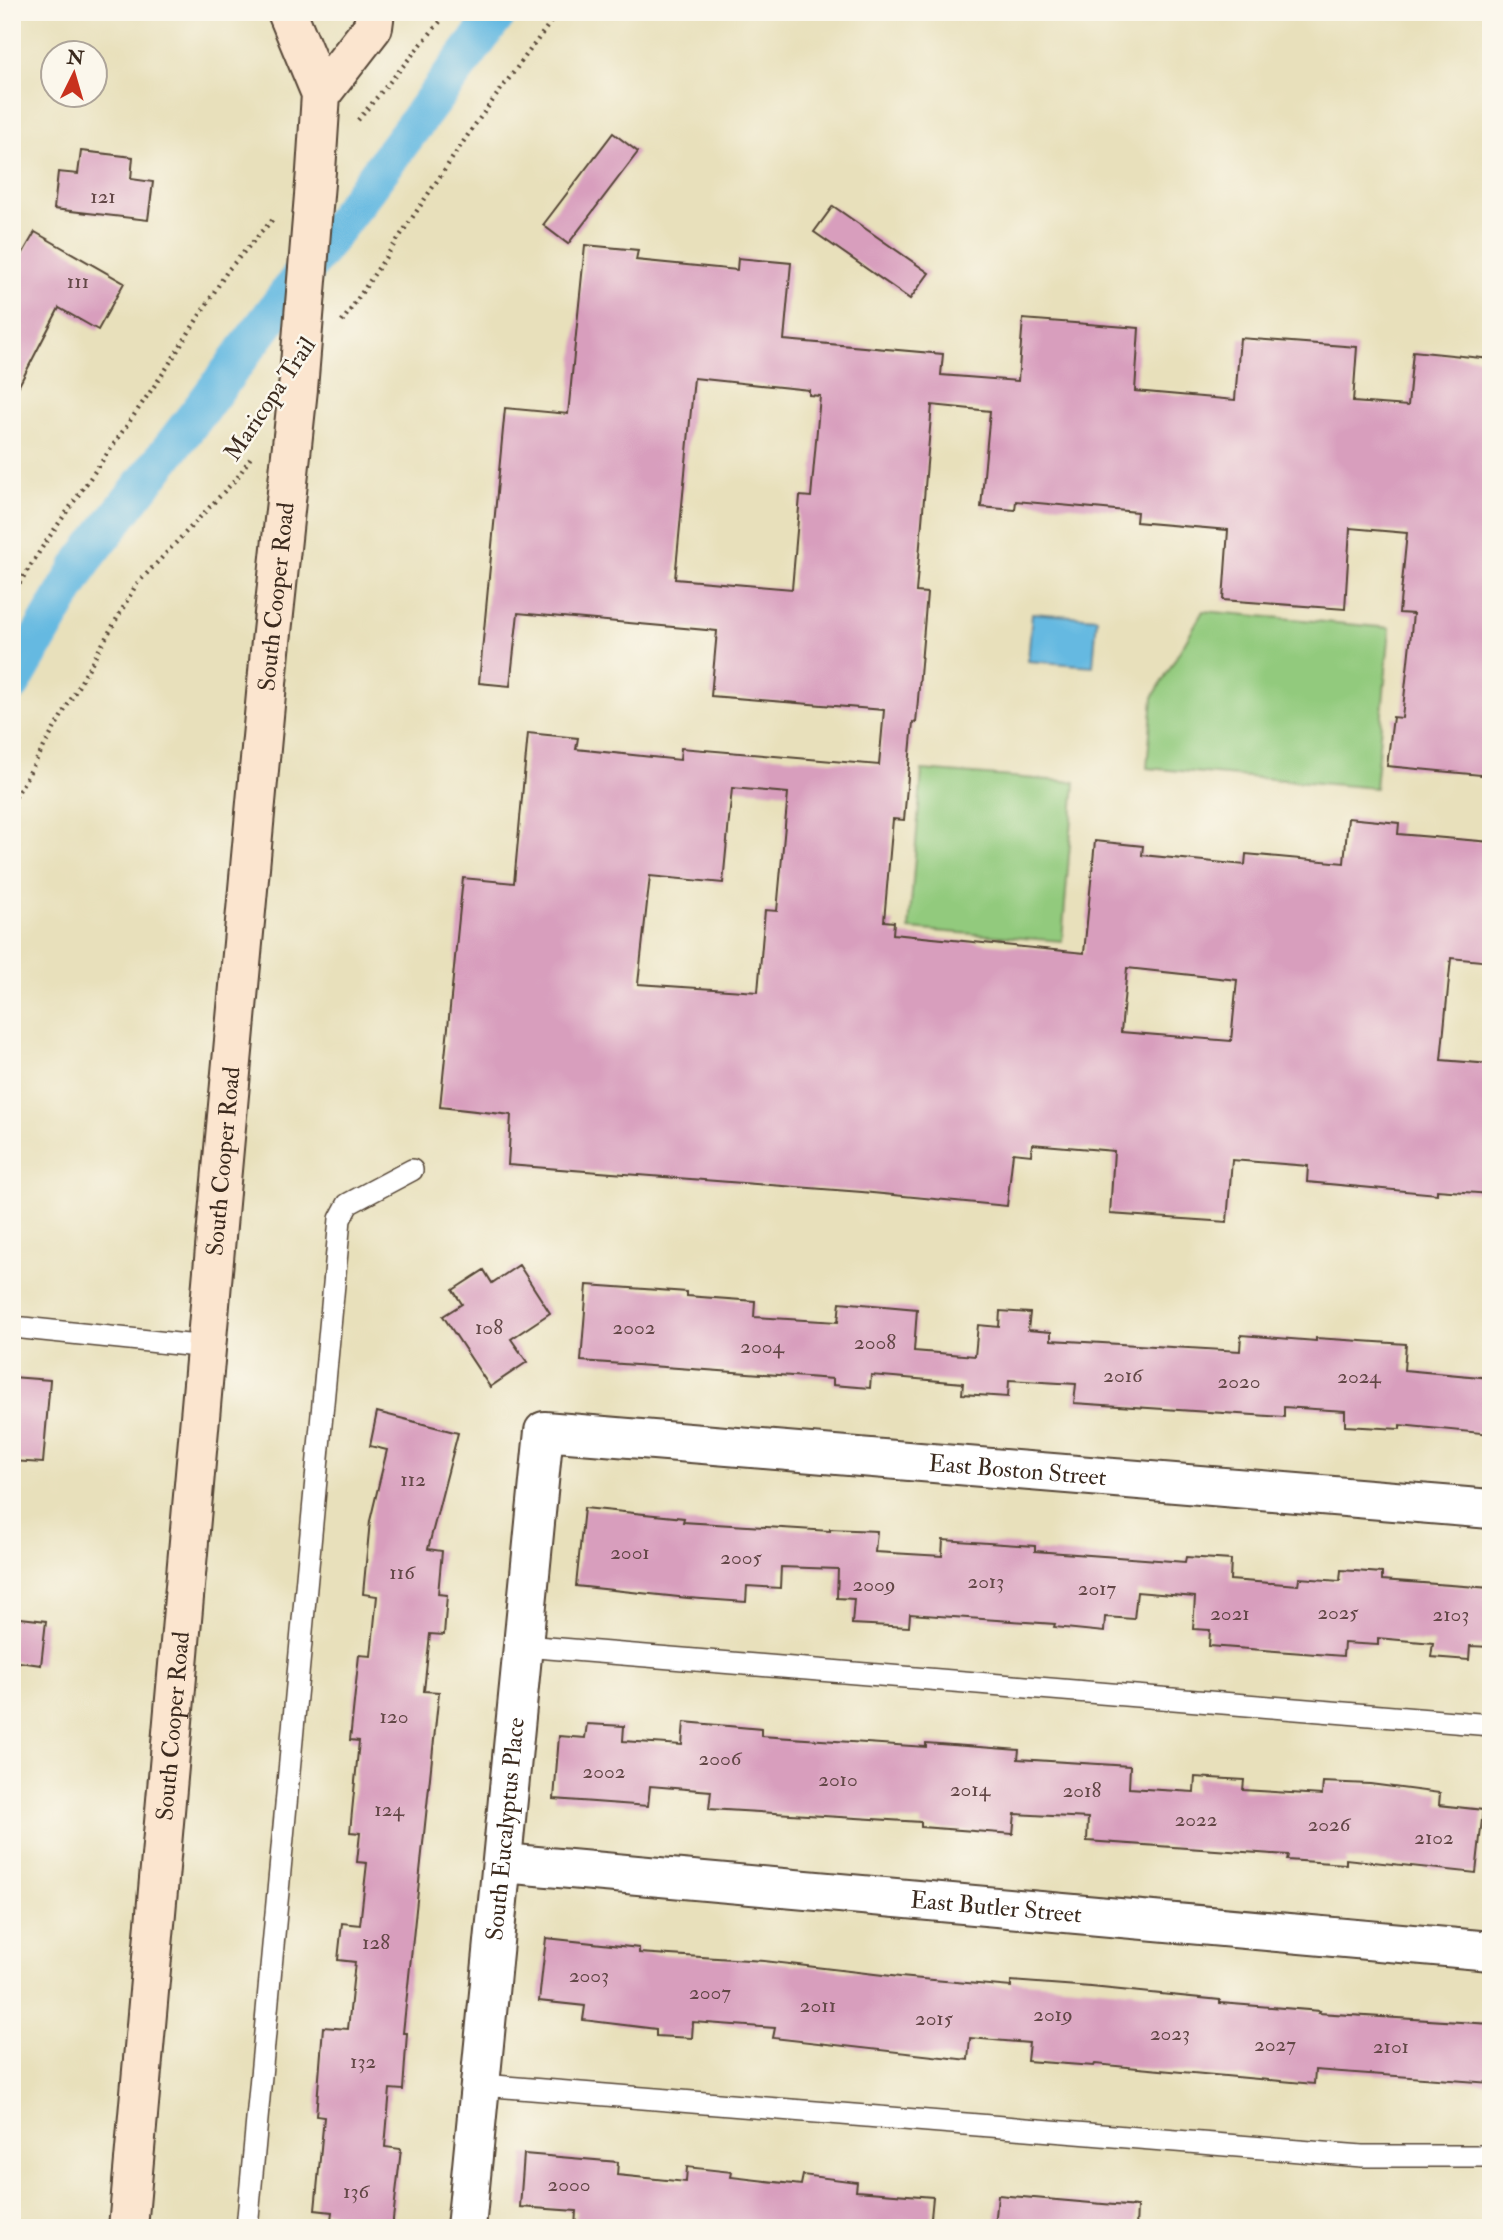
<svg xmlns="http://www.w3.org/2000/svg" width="1503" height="2240" font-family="'IM FELL Double Pica',serif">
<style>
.green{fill:#92ca7d;stroke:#667a4e;stroke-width:2}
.water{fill:#65b9e1;stroke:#507280;stroke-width:2}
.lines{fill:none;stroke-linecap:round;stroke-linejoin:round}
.canal{stroke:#65b9e1;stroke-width:38}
.building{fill:#d89ebd;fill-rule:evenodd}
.lane-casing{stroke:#554536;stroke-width:24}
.street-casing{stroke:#554536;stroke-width:42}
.secondary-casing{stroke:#554536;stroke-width:42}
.path{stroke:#554536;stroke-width:4.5;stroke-dasharray:2 5;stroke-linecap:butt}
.lane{stroke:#fff;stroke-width:21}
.street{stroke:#fff;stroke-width:38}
.secondary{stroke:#fbe5cf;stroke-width:38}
.labels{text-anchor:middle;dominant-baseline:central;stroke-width:5;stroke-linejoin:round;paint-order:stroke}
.number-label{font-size:21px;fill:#624746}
.street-label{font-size:24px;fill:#3b2a1e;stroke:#fbf7ec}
</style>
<rect width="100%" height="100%" fill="#fbf7ec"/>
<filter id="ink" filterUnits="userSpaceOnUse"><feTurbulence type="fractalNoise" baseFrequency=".0143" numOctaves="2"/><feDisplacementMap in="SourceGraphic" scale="14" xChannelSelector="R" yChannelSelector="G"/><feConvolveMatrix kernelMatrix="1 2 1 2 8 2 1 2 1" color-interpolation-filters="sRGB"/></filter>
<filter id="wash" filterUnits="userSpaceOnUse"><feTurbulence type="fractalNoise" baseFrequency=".00686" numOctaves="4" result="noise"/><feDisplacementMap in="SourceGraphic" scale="28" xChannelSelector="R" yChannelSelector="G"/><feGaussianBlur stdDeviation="1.57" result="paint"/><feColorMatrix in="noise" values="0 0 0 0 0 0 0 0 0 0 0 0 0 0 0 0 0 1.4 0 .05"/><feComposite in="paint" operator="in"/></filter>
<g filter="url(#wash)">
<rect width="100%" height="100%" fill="#e8e0bb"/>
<g class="green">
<polygon points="1203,611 1390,628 1375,788 1147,768 1153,697"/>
<polygon points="922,770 1075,782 1062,941 909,929"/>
</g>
<polygon class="water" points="1032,613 1097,618 1093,666 1028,661"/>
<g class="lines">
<polyline class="canal" points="12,684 83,561 198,413 499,12"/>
</g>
<g id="blocks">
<g class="building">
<polygon points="613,133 638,152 568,244 543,225"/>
<polygon points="81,151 133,157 131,179 153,182 148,220 54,209 58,172 78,174"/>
<polygon points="833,206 929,273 910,299 814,232"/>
<polygon points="35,232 124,283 98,330 59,308 12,399 12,272"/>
<path d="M 585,245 L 638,250 L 636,260 L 737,270 L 738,258 L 791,263 L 784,340 L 943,354 L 941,375 L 1018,381 L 1023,319 L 1139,328 L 1135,391 L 1235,400 L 1240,338 L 1357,347 L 1353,402 L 1408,406 L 1413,351 L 1491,359 L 1491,776 L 1387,766 L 1393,717 L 1402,718 L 1413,614 L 1399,613 L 1407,533 L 1350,528 L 1345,609 L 1223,600 L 1228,530 L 1136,522 L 1137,512 L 1016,501 L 1015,510 L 981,507 L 990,411 L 932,405 L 916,592 L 927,593 L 916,723 L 913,722 L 904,820 L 893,819 L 884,921 L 894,922 L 893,934 L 1084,953 L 1095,841 L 1143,846 L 1142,855 L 1245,865 L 1246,854 L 1344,863 L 1348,818 L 1399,823 L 1398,834 L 1491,842 L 1491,962 L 1451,958 L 1441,1060 L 1491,1064 L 1491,1194 L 1437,1190 L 1437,1194 L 1307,1182 L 1308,1166 L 1232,1160 L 1227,1222 L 1110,1214 L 1114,1151 L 1032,1144 L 1031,1155 L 1013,1153 L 1007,1206 L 862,1192 L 508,1165 L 511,1115 L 440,1107 L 463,878 L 514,883 L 528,733 L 578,738 L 576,749 L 680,760 L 681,748 L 879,765 L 884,710 L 711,696 L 717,631 L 518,613 L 510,686 L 479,683 L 505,408 L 568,414 ZM 694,378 L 809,390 L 809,395 L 820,396 L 811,497 L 800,496 L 792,589 L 675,579 ZM 732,788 L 788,793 L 777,911 L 765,910 L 758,992 L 638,984 L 650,876 L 723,883 ZM 1127,968 L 1237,980 L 1231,1041 L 1121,1032 Z"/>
<polygon points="519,1265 550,1313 511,1339 527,1362 490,1387 443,1316 462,1304 453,1290 484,1270 492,1283"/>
<polygon points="587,1285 687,1292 687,1296 755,1301 754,1317 838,1322 840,1302 917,1309 914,1351 975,1356 978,1325 999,1327 1000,1311 1030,1313 1028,1330 1051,1332 1051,1340 1240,1351 1241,1335 1316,1341 1316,1338 1406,1344 1404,1370 1491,1378 1491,1434 1400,1425 1400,1429 1345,1426 1345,1411 1284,1407 1284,1417 1074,1403 1076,1384 1009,1380 1008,1397 962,1394 963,1383 871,1375 870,1388 833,1385 833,1379 581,1361"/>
<polygon points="12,1377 50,1380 43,1463 12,1461"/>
<polygon points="377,1412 458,1433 428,1549 442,1551 438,1594 447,1595 444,1635 430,1634 424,1691 439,1692 403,2033 407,2033 403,2090 390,2089 385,2147 401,2149 392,2228 330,2228 332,2212 315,2210 324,2117 316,2116 323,2027 348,2029 355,1962 338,1960 342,1923 360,1925 367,1863 357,1862 360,1833 350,1832 359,1741 350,1740 359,1655 371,1656 377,1596 363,1594 370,1521 387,1450 370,1446"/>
<polygon points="584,1508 684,1518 683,1522 830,1531 830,1529 877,1531 875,1552 942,1556 943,1540 1035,1546 1035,1551 1185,1562 1186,1557 1231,1560 1230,1580 1298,1585 1299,1578 1340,1581 1341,1570 1382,1573 1382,1580 1491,1588 1491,1647 1470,1646 1469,1660 1431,1657 1433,1643 1378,1638 1378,1645 1344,1643 1343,1656 1209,1646 1210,1630 1193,1629 1195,1597 1137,1592 1134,1619 1105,1617 1104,1632 1054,1627 1055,1624 910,1614 909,1627 852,1624 854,1599 837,1598 838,1569 781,1567 780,1588 747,1586 746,1602 688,1598 576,1586"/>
<polygon points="12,1617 46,1621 41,1665 12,1661"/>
<polygon points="684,1722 761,1729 761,1736 926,1747 926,1743 1019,1750 1018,1759 1130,1766 1129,1788 1194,1792 1195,1777 1244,1780 1243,1790 1322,1795 1323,1782 1370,1784 1440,1793 1439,1805 1483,1810 1476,1873 1346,1859 1346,1864 1287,1860 1288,1855 1087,1841 1088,1818 1015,1814 1013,1834 921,1827 921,1822 709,1809 711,1791 650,1786 648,1806 554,1799 559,1736 585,1738 587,1724 624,1726 623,1741 682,1745"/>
<polygon points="546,1938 639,1948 639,1953 764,1961 900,1977 1011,1987 1011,1981 1091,1987 1220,2000 1220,2003 1320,2011 1319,2013 1491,2024 1491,2083 1315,2070 1314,2084 1095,2064 1094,2066 1027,2061 1029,2043 970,2038 968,2060 773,2038 775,2028 693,2022 692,2038 656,2036 656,2029 583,2020 585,2006 539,2001"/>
<polygon points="524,2154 618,2162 617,2175 686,2182 687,2167 732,2172 731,2177 801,2185 803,2175 857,2182 856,2191 933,2197 930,2228 575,2228 576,2211 520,2207"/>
<polygon points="998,2195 1137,2207 1136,2228 995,2228"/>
</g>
</g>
</g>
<g filter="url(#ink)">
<use href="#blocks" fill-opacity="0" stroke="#554536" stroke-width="2"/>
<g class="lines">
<g class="lane-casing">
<g id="lane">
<polyline points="23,1328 207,1347"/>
<polyline points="524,1646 1491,1725"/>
<polyline points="482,2085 1362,2156 1491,2156"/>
<polyline points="247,2228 340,1219 348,1204 412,1170"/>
</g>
</g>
<g class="street-casing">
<g id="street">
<path id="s1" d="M 503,1863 L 1491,1951"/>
<path id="s2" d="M 466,2228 L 544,1431 L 1491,1509"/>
</g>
</g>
<g class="secondary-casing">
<g id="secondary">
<polyline points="321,94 373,27 375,12"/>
<path id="s3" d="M 128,2228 L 220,1192 L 270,651 L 298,389 L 316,171 L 321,94 L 287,12"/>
</g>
</g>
<g class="path">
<polyline points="358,120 448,12"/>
<polyline points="342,322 474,126 558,12"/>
<polyline points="12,595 43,546 166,369 228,270 275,217"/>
<polyline points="12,803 136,585 237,478 251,457"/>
</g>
<use href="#lane" class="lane"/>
<use href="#street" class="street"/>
<use href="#secondary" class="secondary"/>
</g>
</g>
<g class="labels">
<g class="number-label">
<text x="103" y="196">121</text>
<text x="78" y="281">111</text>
<text x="489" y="1327">108</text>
<text x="634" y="1327">2002</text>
<text x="875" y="1342">2008</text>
<text x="762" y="1346">2004</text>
<text x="1123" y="1375">2016</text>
<text x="1359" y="1376">2024</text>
<text x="1239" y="1381">2020</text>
<text x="413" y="1479">112</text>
<text x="630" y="1552">2001</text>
<text x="741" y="1557">2005</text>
<text x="402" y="1572">116</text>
<text x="986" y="1581">2013</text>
<text x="874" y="1584">2009</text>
<text x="1097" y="1588">2017</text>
<text x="1338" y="1612">2025</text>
<text x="1230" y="1613">2021</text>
<text x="1451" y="1614">2103</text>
<text x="394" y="1716">120</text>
<text x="720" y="1758">2006</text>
<text x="604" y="1771">2002</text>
<text x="838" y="1779">2010</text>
<text x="970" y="1789">2014</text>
<text x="1082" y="1790">2018</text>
<text x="389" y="1809">124</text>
<text x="1196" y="1819">2022</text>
<text x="1329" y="1824">2026</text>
<text x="1434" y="1837">2102</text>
<text x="376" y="1942">128</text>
<text x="589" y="1975">2003</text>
<text x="710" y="1992">2007</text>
<text x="818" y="2005">2011</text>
<text x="1053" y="2014">2019</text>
<text x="934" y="2018">2015</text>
<text x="1170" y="2033">2023</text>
<text x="1275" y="2044">2027</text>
<text x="1391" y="2046">2101</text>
<text x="363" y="2061">132</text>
<text x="569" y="2184">2000</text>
<text x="356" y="2191">136</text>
</g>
<g class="street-label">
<text transform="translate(270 399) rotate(-56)">Maricopa Trail</text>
<text stroke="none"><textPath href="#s3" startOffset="1638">South Cooper Road</textPath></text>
<text stroke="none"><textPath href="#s3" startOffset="1071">South Cooper Road</textPath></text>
<text stroke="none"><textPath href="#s2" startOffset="1276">East Boston Street</textPath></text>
<text stroke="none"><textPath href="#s3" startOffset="504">South Cooper Road</textPath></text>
<text stroke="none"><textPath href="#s2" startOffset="401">South Eucalyptus Place</textPath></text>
<text stroke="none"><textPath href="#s1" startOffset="495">East Butler Street</textPath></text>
</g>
</g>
<rect width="1503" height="2240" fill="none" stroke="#fbf7ec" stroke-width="42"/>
<g transform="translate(74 74) rotate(5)"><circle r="33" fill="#fbf7ec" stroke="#aea59a" stroke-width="2"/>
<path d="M0-5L12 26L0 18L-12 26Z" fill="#c8321e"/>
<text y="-10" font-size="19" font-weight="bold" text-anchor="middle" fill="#3b2a1e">N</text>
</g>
</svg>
